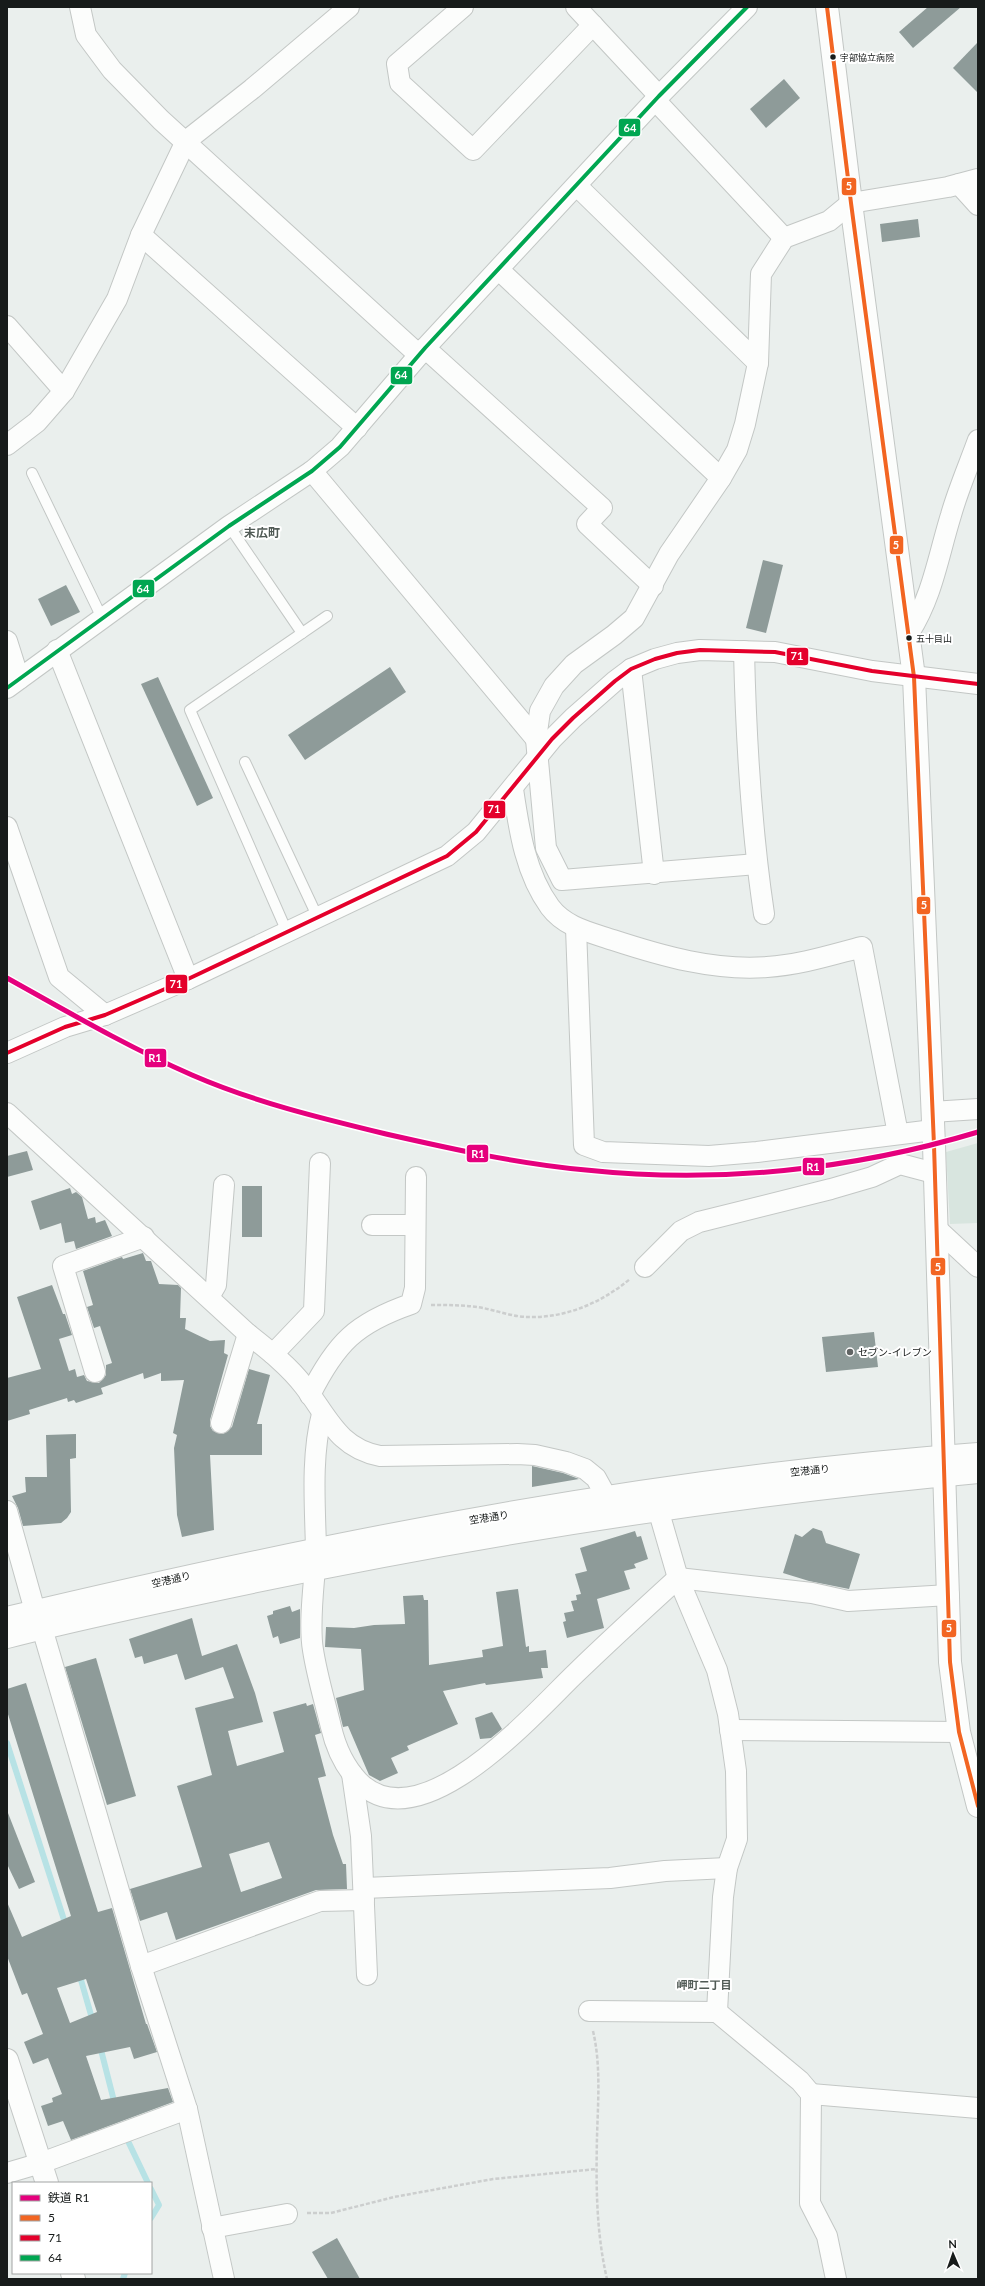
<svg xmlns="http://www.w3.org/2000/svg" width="985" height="2286" font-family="Lato,'Noto Sans JP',sans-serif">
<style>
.built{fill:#d8e5df}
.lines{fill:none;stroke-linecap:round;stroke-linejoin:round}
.stream{stroke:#b7e2e5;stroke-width:6}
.building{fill:#8e9b99;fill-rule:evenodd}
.lane-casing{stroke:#c3c7c5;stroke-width:12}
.street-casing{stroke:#c3c7c5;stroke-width:22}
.secondary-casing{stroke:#c3c7c5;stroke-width:24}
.path{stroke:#cccece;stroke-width:2.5;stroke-dasharray:4 2;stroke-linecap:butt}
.lane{stroke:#fcfdfc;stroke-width:10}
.street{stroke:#fcfdfc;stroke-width:20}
.secondary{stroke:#fcfdfc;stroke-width:22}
.bus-1-casing{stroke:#fff;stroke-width:7}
.bus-2-casing{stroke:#fff;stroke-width:7}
.bus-3-casing{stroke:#fff;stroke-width:7}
.bus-1{stroke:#f26522;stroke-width:4}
.bus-2{stroke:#e4002b;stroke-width:4}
.bus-3{stroke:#00a651;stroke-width:4}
.rail-1-casing{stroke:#fff;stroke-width:8}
.rail-1{stroke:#e5007d;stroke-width:5}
.bus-dot{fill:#171b1a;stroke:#fff;stroke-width:1.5}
.poi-dot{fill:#616564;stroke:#fff;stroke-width:1.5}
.labels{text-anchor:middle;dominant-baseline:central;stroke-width:4;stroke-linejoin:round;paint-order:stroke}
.bus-label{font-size:9px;fill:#171b1a;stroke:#fff;text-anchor:start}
.poi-label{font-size:10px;fill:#171b1a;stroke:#fff;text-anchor:start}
.street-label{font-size:10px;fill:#171b1a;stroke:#fff}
.neighbourhood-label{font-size:11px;font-weight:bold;fill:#505a55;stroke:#fff}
.quarter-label{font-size:12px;font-weight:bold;fill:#505a55;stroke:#fff}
.line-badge{stroke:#fff;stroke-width:1.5}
.badge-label{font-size:11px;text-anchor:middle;font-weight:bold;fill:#fff}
</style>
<rect width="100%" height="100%" fill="#eaefed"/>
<polygon class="built" points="978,1143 978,1223 950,1224 946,1152"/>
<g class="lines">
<g class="stream">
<polyline points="7,1743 66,1926"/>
<polyline points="79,1973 93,2022"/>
<polyline points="100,2046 115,2105"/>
<polyline points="127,2139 148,2183"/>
<polyline points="151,2189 159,2205 151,2218"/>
<polyline points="123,2279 125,2273"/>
</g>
</g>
<g class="building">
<polygon points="928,7 961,7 913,48 899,32"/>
<polygon points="978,42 978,93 953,68"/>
<polygon points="784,79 800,98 766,128 750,109"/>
<polygon points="918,219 920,237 882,242 880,224"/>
<polygon points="763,560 783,565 766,633 746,628"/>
<polygon points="66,585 80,612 51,626 38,599"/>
<polygon points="390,667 406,692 305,760 288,735"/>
<polygon points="158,677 213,798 197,806 141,684"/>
<polygon points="27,1151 33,1170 7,1177 7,1156"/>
<rect x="242" y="1186" width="20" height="51"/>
<polygon points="70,1188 72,1194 76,1192 82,1197 88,1219 95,1217 96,1223 105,1220 112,1236 76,1249 74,1241 65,1243 61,1223 40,1230 31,1201"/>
<polygon points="143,1253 146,1261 151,1261 159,1284 178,1285 181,1288 180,1318 186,1318 185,1329 210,1341 225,1340 224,1353 228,1355 210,1420 210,1426 213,1431 223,1434 232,1427 249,1369 270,1375 257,1424 262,1424 262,1455 210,1455 214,1530 182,1537 177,1515 174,1448 177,1435 173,1433 184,1380 161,1381 161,1373 144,1379 143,1373 101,1388 103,1394 76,1403 74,1400 68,1402 67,1398 29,1410 30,1414 7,1421 7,1378 41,1369 17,1297 52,1285 63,1314 65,1314 72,1335 59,1339 69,1371 75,1369 77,1377 84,1375 87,1381 99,1383 106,1375 106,1365 112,1363 100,1326 94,1328 87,1307 93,1305 83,1271 122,1257 123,1259"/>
<polygon points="874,1332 878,1367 826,1372 822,1337"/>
<polygon points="76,1434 76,1458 70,1459 71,1512 67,1518 61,1523 23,1526 18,1508 12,1496 26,1492 25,1477 47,1477 46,1435"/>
<polygon points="532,1466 563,1473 579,1479 532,1487"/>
<polygon points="813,1528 822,1531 826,1543 860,1554 849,1589 809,1581 783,1573 795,1534 802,1537"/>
<polygon points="635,1531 637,1537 641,1536 648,1559 634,1564 636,1568 624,1571 630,1589 597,1599 604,1628 567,1638 563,1622 566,1621 564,1613 574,1611 571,1601 577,1600 576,1595 581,1594 575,1574 587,1571 580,1548"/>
<polygon points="518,1589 526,1647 529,1646 529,1652 546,1650 548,1668 541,1668 543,1678 486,1685 485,1683 443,1691 458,1724 407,1746 409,1750 391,1758 398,1773 380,1781 369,1775 348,1726 343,1727 336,1698 364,1690 361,1649 325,1647 326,1627 354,1628 374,1625 405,1624 403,1596 423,1595 424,1600 428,1600 429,1665 483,1657 482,1650 503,1646 496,1592"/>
<polygon points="290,1606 292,1612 300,1609 300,1638 280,1644 278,1636 273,1638 267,1616 273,1614 273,1611"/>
<path d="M 192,1618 L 202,1656 L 237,1644 L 255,1693 L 263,1722 L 228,1731 L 237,1766 L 284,1752 L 273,1712 L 306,1703 L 307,1706 L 313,1704 L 321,1733 L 315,1735 L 326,1776 L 318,1778 L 333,1835 L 343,1864 L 346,1864 L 347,1889 L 316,1890 L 176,1940 L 167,1912 L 140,1921 L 130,1889 L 202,1867 L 177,1786 L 212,1775 L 195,1708 L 234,1698 L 223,1667 L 185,1680 L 177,1654 L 144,1664 L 142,1656 L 135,1658 L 129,1639 ZM 269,1842 L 282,1878 L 241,1892 L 229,1854 Z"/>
<polygon points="96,1658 136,1796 107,1805 65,1667"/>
<path d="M 26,1683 L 98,1912 L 112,1908 L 146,2024 L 147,2024 L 157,2052 L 134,2059 L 130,2047 L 86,2056 L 101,2100 L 168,2088 L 173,2102 L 71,2140 L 63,2121 L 48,2126 L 41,2106 L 53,2102 L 52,2098 L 62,2094 L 48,2058 L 33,2064 L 24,2042 L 43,2034 L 27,1993 L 22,1995 L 7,1956 L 7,1902 L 22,1937 L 71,1916 L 7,1711 L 7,1689 ZM 86,1979 L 97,2012 L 70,2023 L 57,1988 Z"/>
<polygon points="492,1712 502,1729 491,1738 480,1739 475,1718"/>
<polygon points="8,1813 35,1882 19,1889 7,1864"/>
<polygon points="337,2238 360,2279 328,2279 312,2252"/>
</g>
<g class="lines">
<g class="lane-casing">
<g id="lane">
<polyline points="32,473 102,618"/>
<polyline points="229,526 302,633"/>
<polyline points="245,762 318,918"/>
<polyline points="287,932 190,710 327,616"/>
</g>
</g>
<g class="street-casing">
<g id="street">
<polyline points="80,7 86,35 112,70 161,120 419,355"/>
<polyline points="463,7 397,64 400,83 473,150 593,25"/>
<polyline points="576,7 659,96"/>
<polyline points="655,100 784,238"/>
<polyline points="959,184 978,205"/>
<polyline points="577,186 758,363"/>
<polyline points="141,235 357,428"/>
<polyline points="499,270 721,478"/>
<polyline points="7,326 64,391"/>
<polyline points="425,348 602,508 587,524 653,586"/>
<polyline points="7,445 37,422 64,391 117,299 141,235 186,141 252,89 349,7"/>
<polyline points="312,471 536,739"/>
<path d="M 909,633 C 933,595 938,557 951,515 C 958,490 969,465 978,440"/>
<polyline points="7,641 19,679"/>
<polyline points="57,650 188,979"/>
<path d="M 744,651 C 746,739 751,827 764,914"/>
<polyline points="631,669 654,874"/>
<polyline points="7,688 229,526 312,471 340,447 425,348 659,96 747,7"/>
<path d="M 513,789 C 519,829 525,873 550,907 C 565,927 589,932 613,940 C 662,956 714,971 767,967 C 800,965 831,955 862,947 L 898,1134"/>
<polyline points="7,827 59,977 105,1015"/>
<polyline points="757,864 562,880 546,848 536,739 540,711 554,686 574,664 614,635 634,618 669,554 721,478 737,450 745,424 758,363 761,274 784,238 829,221 851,203 948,187 978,179"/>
<polyline points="576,928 584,1145 603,1152 709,1156 757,1152 933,1130"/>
<polyline points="7,1053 65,1027 105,1015 188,979 447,856 476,832 552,739 573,718 615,681 631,669 655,659 677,653 700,650 775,652 872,671 978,684"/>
<polyline points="932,1112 978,1109"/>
<path d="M 7,1113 L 248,1334 C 267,1349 289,1366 304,1386 C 328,1417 338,1448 380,1456 L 517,1454 L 535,1455 L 566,1462 L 585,1469 L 596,1478 L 607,1498"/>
<polyline points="372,1225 415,1225"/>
<polyline points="936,1228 978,1267"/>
<polyline points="645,1267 681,1231 699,1222 831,1189 872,1177 900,1164 934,1173"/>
<polyline points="209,1297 216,1285 224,1185"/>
<polyline points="273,1354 314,1311 320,1163"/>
<polyline points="95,1372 63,1266 144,1237"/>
<path d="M 310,1395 C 336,1343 356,1323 411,1304 L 415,1288 L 416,1177"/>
<polyline points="221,1423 248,1334"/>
<polyline points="658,1509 678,1578 717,1670 728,1714 736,1771 737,1839 727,1868 723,1897 717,2012"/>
<polyline points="7,1511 35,1611"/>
<path d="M 316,1549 C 315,1505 311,1456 322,1414"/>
<path d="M 315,1568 C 313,1592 309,1627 313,1650 C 317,1676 325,1702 331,1727 C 336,1749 344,1766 359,1782 C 421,1844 535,1712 576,1673 C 610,1640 644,1609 678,1578 L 812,1593 L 848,1601 L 949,1595"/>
<polyline points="42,1628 141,1966 187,2109 224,2279"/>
<polyline points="730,1730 959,1732"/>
<polyline points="352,1774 361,1836 367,1975"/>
<polyline points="364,1888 610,1878 665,1871 727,1868"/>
<polyline points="141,1966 320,1901 364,1900"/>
<polyline points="589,2011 717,2012 800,2081 811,2094 810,2203 827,2236 836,2279"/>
<polyline points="811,2094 978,2108"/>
<polyline points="7,2173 41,2163 187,2109"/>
<polyline points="212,2228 287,2214"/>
</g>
</g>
<g class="secondary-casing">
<g id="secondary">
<polyline points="827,7 851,203 914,677 934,1145 950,1662 959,1732 978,1806"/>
<path d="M 7,1618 C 327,1542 650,1478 978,1454"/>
<path d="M 7,1637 C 73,1620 139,1606 205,1592 C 460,1537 718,1496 978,1472"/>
<polyline points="7,2060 47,2183"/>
<polyline points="72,2273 74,2279"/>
</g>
</g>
<g class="path">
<path d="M 431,1305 C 449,1305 466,1305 483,1308 C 498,1311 514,1317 528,1317 C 566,1318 601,1303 630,1279"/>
<path d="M 593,2031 C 601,2065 598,2101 597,2137 C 596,2184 596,2232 607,2279"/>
<polyline points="307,2213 331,2213 394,2197 493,2179 597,2169"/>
</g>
<use href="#lane" class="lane"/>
<use href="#street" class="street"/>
<use href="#secondary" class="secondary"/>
<g class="bus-1-casing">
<polyline id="bus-1" points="827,7 851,203 914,677 934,1145 950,1662 959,1732 978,1806"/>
</g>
<g class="bus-2-casing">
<polyline id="bus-2" points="7,1053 65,1027 105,1015 188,979 447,856 476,832 552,739 573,718 615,681 631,669 655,659 677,653 700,650 775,652 872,671 978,684"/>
</g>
<g class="bus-3-casing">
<polyline id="bus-3" points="7,688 229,526 312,471 340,447 425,348 659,96 747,7"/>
</g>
<use href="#bus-1" class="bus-1"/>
<use href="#bus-2" class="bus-2"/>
<use href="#bus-3" class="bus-3"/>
<g class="rail-1-casing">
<path id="rail-1" d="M 7,978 C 68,1012 128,1047 192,1075 C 254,1102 320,1118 386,1134 C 452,1149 519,1164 586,1170 C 717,1184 852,1170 978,1132"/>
</g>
<use href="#rail-1" class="rail-1"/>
</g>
<g class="bus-dot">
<circle cx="833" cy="57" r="3.5"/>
<circle cx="909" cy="638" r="3.5"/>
</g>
<circle class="poi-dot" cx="850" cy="1352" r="4"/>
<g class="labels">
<g class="bus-label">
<text x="840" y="57">宇部協立病院</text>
<text x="916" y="638">五十目山</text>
</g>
<g class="poi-label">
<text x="858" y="1352">セブン-イレブン</text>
</g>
<g class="street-label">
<text transform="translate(810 1470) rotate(-6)">空港通り</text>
<text transform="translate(489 1517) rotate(-9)">空港通り</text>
<text transform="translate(171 1579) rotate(-13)">空港通り</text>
</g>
<g class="neighbourhood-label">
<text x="704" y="1984">岬町二丁目</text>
</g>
<g class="quarter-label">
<text x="262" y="532">末広町</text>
</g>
</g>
<g class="line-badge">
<rect x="618" y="118" width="23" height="19" rx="4" fill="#00a651"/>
<rect x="841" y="177" width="16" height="19" rx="4" fill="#f26522"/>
<rect x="390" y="366" width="23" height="19" rx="4" fill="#00a651"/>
<rect x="889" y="535" width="15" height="20" rx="4" fill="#f26522"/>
<rect x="132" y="579" width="23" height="19" rx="4" fill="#00a651"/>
<rect x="786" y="647" width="23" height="19" rx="4" fill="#e4002b"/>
<rect x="483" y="800" width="23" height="19" rx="4" fill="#e4002b"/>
<rect x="916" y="896" width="15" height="19" rx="4" fill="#f26522"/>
<rect x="165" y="974" width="23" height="20" rx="4" fill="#e4002b"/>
<rect x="144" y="1048" width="23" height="20" rx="4" fill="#e5007d"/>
<rect x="466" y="1144" width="23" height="19" rx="4" fill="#e5007d"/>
<rect x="802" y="1157" width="23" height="19" rx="4" fill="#e5007d"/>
<rect x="930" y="1257" width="16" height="19" rx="4" fill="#f26522"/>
<rect x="941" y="1619" width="16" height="19" rx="4" fill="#f26522"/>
</g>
<g class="badge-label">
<text x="630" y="132">64</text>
<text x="849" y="190">5</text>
<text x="401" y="379">64</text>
<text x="896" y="549">5</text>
<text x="143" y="593">64</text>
<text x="797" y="660">71</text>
<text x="494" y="813">71</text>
<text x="924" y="909">5</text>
<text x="176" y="988">71</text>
<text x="155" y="1062">R1</text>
<text x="478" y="1158">R1</text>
<text x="813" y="1171">R1</text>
<text x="938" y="1271">5</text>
<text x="949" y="1632">5</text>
</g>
<rect width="985" height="2286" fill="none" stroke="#171b1a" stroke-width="16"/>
<rect x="12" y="2182" width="140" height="92" fill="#ffffff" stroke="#a2a4a3"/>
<rect x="20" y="2195" width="20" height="6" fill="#e5007d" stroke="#a2a4a3"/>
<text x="48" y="2202" font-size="12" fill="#171b1a">鉄道 R1</text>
<rect x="20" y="2215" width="20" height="6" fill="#f26522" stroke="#a2a4a3"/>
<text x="48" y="2222" font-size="12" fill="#171b1a">5</text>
<rect x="20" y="2235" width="20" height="6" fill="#e4002b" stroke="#a2a4a3"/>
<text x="48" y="2242" font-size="12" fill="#171b1a">71</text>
<rect x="20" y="2255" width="20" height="6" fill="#00a651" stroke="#a2a4a3"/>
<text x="48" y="2262" font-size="12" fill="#171b1a">64</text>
<g transform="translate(953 2254) rotate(358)" stroke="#ffffff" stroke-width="3" paint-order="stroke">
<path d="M0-3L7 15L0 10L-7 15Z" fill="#171b1a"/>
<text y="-6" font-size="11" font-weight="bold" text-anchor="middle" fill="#171b1a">N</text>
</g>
</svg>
